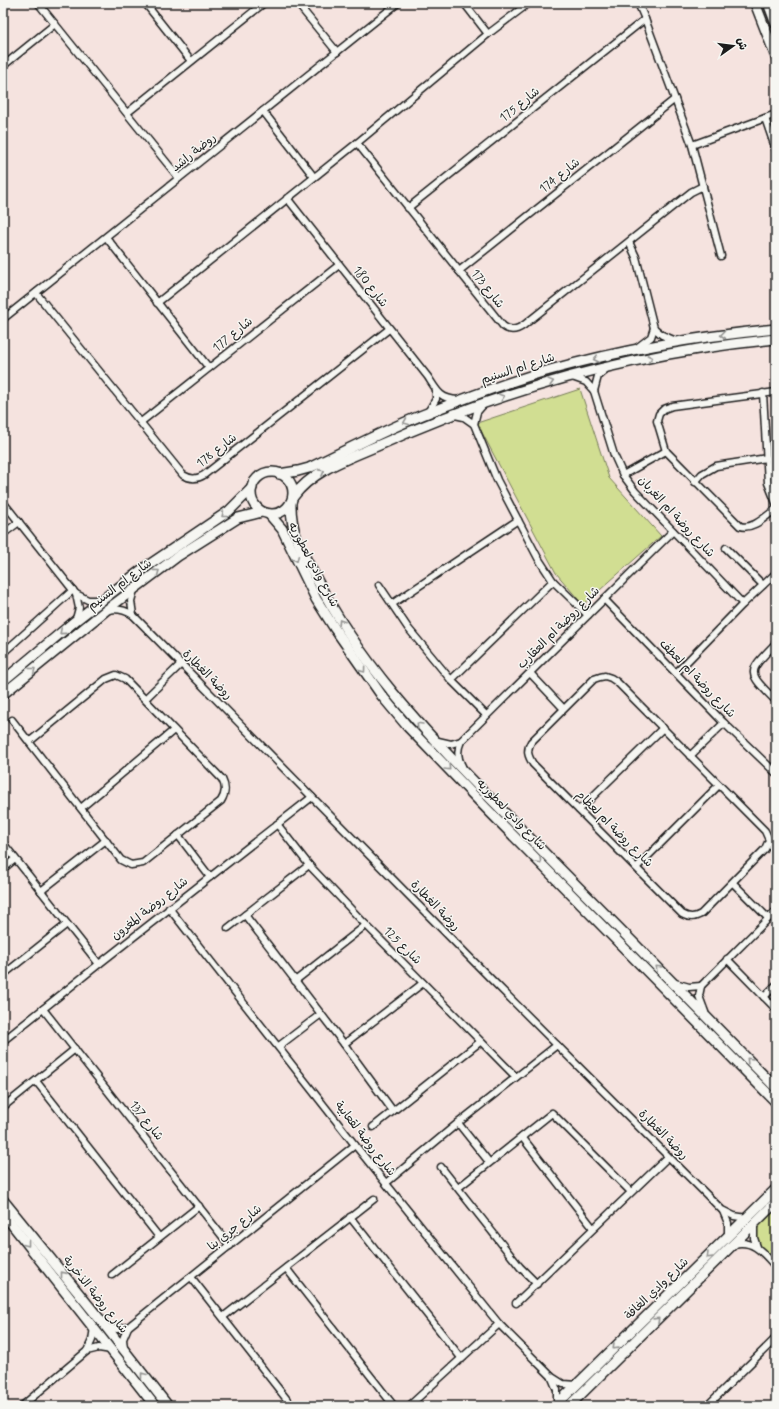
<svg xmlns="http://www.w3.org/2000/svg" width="779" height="1409" font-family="Mynerve,'Playpen Sans Arabic',sans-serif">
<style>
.green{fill:#d1de92;stroke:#767d57}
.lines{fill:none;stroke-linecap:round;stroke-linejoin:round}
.street-casing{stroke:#1c1c1c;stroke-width:9}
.secondary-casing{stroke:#1c1c1c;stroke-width:12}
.street{stroke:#f6f6f2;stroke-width:6}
.secondary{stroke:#f6f6f2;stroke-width:9}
.oneway{stroke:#949492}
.labels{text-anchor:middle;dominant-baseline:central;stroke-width:3;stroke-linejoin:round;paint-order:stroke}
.street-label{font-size:12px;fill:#1c1c1c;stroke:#f6f6f2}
</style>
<rect width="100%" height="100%" fill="#f5e3df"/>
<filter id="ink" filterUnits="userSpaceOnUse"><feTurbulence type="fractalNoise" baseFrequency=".025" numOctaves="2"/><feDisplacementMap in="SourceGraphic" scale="8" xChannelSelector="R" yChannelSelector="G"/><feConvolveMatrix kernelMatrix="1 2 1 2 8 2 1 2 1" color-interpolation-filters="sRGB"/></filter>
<g filter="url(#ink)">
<g class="green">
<polygon points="580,389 609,478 661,536 583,605 556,573 477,423"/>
<path d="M 776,1205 L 776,1263 C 767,1253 752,1241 757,1226 Z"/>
</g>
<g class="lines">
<g class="street-casing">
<g id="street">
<polyline points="38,3 179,178"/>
<polyline points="145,3 191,61"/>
<polyline points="297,3 337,52"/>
<polyline points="464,3 488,34"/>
<polyline points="638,3 645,19 692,145 721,256"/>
<polyline points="774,3 776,4"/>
<polyline points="3,66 55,24"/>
<polyline points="263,111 314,177"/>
<polyline points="127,113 264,3"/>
<polyline points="765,118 776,150"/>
<path d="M 357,143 L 503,326 C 510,332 517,330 524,325 L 691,192 L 703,186"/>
<polyline points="692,145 776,114"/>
<path d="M 287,198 L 428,377 C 437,391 440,399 458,400"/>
<polyline points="408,208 645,19"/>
<polyline points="106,237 209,368"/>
<polyline points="629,242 636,257 654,328 662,335 676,341"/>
<polyline points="459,271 675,99"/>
<path d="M 36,293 L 183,475 C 190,479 196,480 204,475 L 389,329"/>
<polyline points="157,303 357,143 488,34 529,3"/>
<polyline points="3,319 398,3"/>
<polyline points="638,347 651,337 654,328"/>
<polyline points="572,377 586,382 594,391 614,455 623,475 635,491 743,604"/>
<polyline points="594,391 598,376 606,369"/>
<path d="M 776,392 L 672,406 L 664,409 L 659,414 L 657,421 L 666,451 L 740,526 C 753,530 766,516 776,509"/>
<polyline points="763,393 768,483 776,503"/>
<polyline points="428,412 436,399 436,390"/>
<polyline points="455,415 464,417 474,424 497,480 538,558 553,581 588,615"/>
<polyline points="141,422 339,265"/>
<polyline points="474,424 477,412 483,405"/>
<polyline points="623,475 666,451"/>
<polyline points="695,482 702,474 716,466 767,458"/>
<polyline points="3,502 76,594 88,600 102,600"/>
<polyline points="3,534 19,522"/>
<polyline points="726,548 763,585"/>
<polyline points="379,585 408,628 451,680 486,715"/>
<polyline points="604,599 724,723 776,773"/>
<polyline points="392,604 518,520"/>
<path d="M 108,610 C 118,608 125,610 133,615 L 492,980 L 722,1210 L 734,1216 L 747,1218"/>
<polyline points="133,615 131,601 134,590"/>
<polyline points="76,619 79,608 76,594"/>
<path d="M 776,643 C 747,673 746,671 776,701"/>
<polyline points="3,653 73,590"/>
<polyline points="530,673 563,708"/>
<polyline points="676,673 743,604 776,573"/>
<path d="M 605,676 L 611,678 L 617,682 L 765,831 L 769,840 L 765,849 L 701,914 C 694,918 689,918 682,914 L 533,764 C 528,756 526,751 531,742 L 594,679 L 600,677 Z"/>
<polyline points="451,680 553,581"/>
<polyline points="145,699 181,664"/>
<path d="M 12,720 L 121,860 L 131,865 L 143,863 L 221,801 C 226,793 226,787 222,779 L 125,679 L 116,675 L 106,679 L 29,742"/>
<polyline points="438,741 451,744 461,741 673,531"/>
<path d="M 461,741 C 457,750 457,757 462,766"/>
<polyline points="690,756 724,723"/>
<polyline points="81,808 174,730"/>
<polyline points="579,810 663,728"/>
<polyline points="277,824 309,865 366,925 516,1077"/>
<polyline points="178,835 210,877"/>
<polyline points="3,843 99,964"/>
<polyline points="637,867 719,785"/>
<polyline points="3,869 15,859"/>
<polyline points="733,883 768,918"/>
<polyline points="41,891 106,840"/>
<polyline points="169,908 355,1145 499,1324 552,1377 563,1384 577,1385"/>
<polyline points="245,915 344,1044 393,1111"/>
<polyline points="228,928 309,865"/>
<polyline points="727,959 776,1009"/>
<polyline points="3,975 67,924"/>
<polyline points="295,981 366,925"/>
<polyline points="675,983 689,987 701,986"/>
<polyline points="764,997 776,985"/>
<polyline points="43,1009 230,1246"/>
<polyline points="705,1012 699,996 701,986 776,911"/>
<polyline points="3,1041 99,964 312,797"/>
<polyline points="344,1044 423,983"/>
<polyline points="279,1046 321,1014"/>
<polyline points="36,1081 159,1237"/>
<polyline points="3,1107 75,1049"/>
<polyline points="458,1123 489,1162"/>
<polyline points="373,1127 480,1042"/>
<polyline points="522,1137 593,1228"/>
<polyline points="441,1167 520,1267 537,1284"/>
<polyline points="386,1183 458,1123 557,1045"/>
<polyline points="458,1188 552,1113 631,1192"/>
<polyline points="723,1211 728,1223 728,1236"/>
<polyline points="350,1217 462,1359"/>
<polyline points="754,1223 754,1238 757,1247"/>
<path d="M 734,1244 C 754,1239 764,1254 776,1267"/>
<polyline points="286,1268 394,1406"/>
<polyline points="112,1275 199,1206"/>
<polyline points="191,1277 292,1406"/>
<polyline points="516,1303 668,1157"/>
<polyline points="223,1317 374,1199"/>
<polyline points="106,1327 117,1329 128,1327"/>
<polyline points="124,1349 123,1339 128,1327 355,1145"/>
<polyline points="87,1351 99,1348 111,1350"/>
<polyline points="552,1378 557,1390 557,1403"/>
<polyline points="22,1406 87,1351 92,1340 94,1328"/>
<polyline points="409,1406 499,1324"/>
<polyline points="707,1406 776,1338"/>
</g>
</g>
<g class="secondary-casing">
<g id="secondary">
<polyline points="755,3 776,57"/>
<polyline points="768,3 776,24"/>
<circle cx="272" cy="493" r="21"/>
<path d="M 279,474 L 298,471 L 309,468 C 349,449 388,428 430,412 C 469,397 509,381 550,370 C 624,349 700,336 776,329"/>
<path d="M 293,497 C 313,470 347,459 377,446 C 503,389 639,352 776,339"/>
<path d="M 291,502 C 290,532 302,552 316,578 C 359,661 420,727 485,793 C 518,826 550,859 583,892 C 648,957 712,1023 776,1088"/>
<polyline points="269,514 282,529 316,599 335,629 382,696 407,726 486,808 776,1102"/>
<polyline points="3,681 75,621 140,571 229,511 252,488"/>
<polyline points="3,694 105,611 178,556 238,518 262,512"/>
<polyline points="3,1200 106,1327 168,1406"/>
<polyline points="3,1213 155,1406"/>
<polyline points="555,1406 776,1189"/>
<polyline points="569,1406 776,1202"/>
</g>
</g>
<use href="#street" class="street"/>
<use href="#secondary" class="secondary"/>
</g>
<defs><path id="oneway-chevron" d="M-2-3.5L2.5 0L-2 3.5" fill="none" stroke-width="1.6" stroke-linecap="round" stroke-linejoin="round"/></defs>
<g class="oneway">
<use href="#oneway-chevron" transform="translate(723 335) rotate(173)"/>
<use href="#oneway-chevron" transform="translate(650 358) rotate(-12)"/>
<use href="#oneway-chevron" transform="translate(596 359) rotate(167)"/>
<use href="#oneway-chevron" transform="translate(551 382) rotate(-15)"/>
<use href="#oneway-chevron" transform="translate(502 397) rotate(-19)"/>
<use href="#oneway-chevron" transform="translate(406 422) rotate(157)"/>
<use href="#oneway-chevron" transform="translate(322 472) rotate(-28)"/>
<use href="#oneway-chevron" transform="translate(224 515) rotate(142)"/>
<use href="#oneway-chevron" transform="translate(296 559) rotate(65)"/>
<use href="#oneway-chevron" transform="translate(157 572) rotate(-36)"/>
<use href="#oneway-chevron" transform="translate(341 622) rotate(-122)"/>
<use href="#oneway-chevron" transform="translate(62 632) rotate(140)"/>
<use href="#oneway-chevron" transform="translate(33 670) rotate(-39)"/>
<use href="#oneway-chevron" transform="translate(363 670) rotate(54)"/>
<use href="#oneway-chevron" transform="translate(419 725) rotate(-133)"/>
<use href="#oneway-chevron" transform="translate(448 768) rotate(46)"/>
<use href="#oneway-chevron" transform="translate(539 861) rotate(45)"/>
<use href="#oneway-chevron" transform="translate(658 968) rotate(-135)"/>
<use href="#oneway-chevron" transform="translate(749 1060) rotate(-134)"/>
<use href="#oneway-chevron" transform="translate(27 1244) rotate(52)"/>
<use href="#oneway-chevron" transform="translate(709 1256) rotate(136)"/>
<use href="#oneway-chevron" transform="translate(63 1274) rotate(-129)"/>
<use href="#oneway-chevron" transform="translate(657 1320) rotate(-44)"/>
<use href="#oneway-chevron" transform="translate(615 1347) rotate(136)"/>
<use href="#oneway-chevron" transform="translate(143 1375) rotate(-128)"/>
</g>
</g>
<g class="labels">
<g class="street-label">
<text transform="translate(520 105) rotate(-39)">شارع 175</text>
<text transform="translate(194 153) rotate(-39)">روضة راشد</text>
<text transform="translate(560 176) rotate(-39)">شارع 174</text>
<text transform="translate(370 287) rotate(52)">شارع 180</text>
<text transform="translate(487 289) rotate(52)">شارع 173</text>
<text transform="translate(233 335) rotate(-39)">شارع 177</text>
<text transform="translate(518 369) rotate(-18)">شارع ام السنيم</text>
<text transform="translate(217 451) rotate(-38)">شارع 178</text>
<text transform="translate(676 517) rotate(47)">شارع روضة ام الغربان</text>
<text transform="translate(313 565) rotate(62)">شارع وادي لعطوريه</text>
<text transform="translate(120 585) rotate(-37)">شارع ام السنيم</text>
<text transform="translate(559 628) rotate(-45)">شارع روضة ام العقارب</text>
<text transform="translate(207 675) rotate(45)">روضة الغطارة</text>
<text transform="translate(697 679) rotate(46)">شارع روضة ام لعطف</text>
<text transform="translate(511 815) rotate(46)">شارع وادي لعطوريه</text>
<text transform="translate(614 829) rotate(45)">شارع روضة ام لعظام</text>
<text transform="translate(435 906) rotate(46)">روضة الغطارة</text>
<text transform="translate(150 909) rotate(-38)">شارع روضة المغرون</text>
<text transform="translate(402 946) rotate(45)">شارع 125</text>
<text transform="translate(146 1121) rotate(52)">شارع 137</text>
<text transform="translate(663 1135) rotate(45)">روضة الغطارة</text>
<text transform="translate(365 1139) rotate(52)">شارع روضة لقعابية</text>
<text transform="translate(235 1228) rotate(-39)">شارع جري بنا</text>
<text transform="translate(657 1289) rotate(-44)">شارع وادي الغافة</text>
<text transform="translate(95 1295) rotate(51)">شارع روضة الذخرية</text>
</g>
</g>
<rect width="779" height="1409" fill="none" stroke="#f6f6f2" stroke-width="16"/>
<rect x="8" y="8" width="763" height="1393" fill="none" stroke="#1c1c1c" stroke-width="1.5" filter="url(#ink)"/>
<g transform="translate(733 46) rotate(76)" stroke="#f6f6f2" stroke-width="3" paint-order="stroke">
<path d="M0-3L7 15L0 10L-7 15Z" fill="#1c1c1c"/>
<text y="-6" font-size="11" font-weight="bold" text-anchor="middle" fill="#1c1c1c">ش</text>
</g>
</svg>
